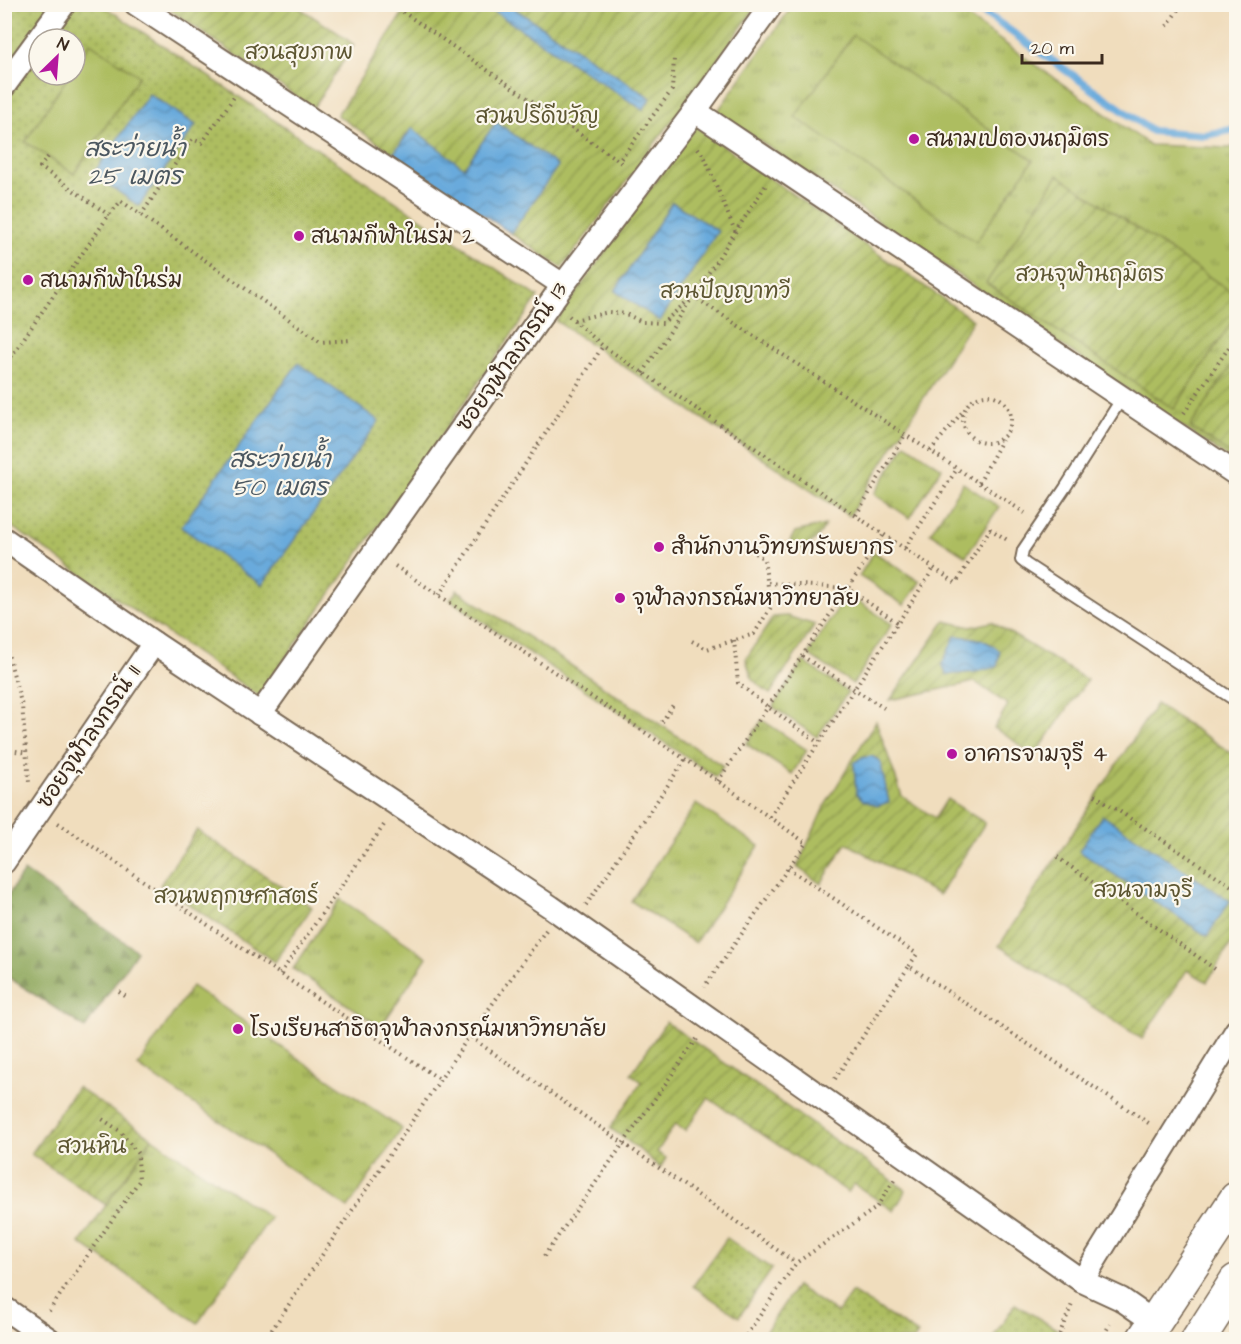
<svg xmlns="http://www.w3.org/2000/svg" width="1241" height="1344" font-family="'Architects Daughter','Playpen Sans Thai',sans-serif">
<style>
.grass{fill:url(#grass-tufts);stroke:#74743f;stroke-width:1.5}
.forest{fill:url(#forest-firs);stroke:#62673a;stroke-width:1.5}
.park{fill:url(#park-dots);stroke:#74743f;stroke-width:1.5;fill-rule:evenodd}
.garden{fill:url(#garden-furrows);stroke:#74743f;stroke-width:1.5}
.pitch{fill:#adbd60;stroke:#74743f;stroke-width:1.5}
.water{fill:url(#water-waves);stroke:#526a7d;stroke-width:1.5}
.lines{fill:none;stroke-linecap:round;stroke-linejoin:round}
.stream{stroke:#69aadc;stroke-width:8}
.lane-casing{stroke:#7a6956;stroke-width:14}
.street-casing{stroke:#7a6956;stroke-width:26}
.primary-casing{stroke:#7a6956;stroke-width:36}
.path{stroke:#7a6956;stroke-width:4;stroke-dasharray:1.5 4.5;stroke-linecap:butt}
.lane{stroke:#fff;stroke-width:10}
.street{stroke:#fff;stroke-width:22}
.primary{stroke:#fff;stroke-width:33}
.poi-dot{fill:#b5179e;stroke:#fbf7ec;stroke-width:2}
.labels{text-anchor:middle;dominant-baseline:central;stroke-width:4.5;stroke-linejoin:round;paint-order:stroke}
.park-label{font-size:22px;fill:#5d5632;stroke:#fbf7ec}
.poi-label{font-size:22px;fill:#3b2a1e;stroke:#fbf7ec;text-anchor:start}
.street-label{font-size:22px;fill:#3b2a1e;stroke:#fbf7ec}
.water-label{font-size:24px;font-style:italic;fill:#4b5760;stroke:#fbf7ec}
</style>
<defs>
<pattern id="grass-tufts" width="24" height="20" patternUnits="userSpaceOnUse" patternTransform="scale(1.5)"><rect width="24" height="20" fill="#adbd60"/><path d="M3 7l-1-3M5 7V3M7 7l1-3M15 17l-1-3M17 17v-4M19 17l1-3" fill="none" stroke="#8e9a4f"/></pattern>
<pattern id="forest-firs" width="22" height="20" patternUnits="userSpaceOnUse" patternTransform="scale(1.5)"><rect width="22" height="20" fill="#8aa456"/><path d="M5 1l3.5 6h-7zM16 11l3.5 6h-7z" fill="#728647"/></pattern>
<pattern id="park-dots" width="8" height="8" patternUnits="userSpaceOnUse" patternTransform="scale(1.5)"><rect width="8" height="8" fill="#adbd60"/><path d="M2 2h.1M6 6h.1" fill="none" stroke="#8e9a4f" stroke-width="1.8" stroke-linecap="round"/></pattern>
<pattern id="garden-furrows" width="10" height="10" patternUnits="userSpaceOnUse" patternTransform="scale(1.5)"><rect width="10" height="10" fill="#adbd60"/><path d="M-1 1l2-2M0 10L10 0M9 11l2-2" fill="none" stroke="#8e9a4f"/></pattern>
<pattern id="water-waves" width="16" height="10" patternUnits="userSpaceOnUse" patternTransform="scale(1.5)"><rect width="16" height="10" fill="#69aadc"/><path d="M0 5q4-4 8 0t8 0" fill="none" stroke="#588bb2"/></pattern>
</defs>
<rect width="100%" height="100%" fill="#fbf7ec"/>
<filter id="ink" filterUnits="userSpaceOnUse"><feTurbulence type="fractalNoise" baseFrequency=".0167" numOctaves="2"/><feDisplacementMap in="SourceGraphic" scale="12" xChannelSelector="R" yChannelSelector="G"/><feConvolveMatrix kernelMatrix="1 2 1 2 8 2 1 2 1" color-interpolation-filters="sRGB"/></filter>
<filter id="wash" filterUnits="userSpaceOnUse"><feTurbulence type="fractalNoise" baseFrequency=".008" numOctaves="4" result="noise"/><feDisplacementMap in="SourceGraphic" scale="24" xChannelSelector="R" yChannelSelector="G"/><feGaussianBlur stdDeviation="1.35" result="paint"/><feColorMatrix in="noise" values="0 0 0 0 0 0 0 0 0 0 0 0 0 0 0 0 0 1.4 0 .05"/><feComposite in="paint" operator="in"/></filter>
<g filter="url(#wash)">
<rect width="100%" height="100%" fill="#f0ddbd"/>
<g class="grass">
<polygon points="793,5 950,5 1150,145 1229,148 1236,146 1236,463 717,112"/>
<polygon points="906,444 942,468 910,518 874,494"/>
<polygon points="963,483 999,507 966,556 930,533"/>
<polygon points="874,552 920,582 904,605 859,576"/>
<polygon points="457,590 723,766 716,777 450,600"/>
<polygon points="847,594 892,624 853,684 808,654"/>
<polygon points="803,661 848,692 817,737 773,707"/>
<polygon points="762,720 807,750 792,774 746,744"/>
<polygon points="696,804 759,846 695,943 631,901"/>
<polygon points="340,899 427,957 381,1027 293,969"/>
<polygon points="192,986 402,1129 348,1208 138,1066"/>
<polygon points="152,1138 270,1218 198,1323 80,1243"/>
</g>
<polygon class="forest" points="24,871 137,951 85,1028 5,975 5,900"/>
<g class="park">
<path d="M 5,5 L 102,5 L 538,297 L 259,696 L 5,522 ZM 39,39 L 75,39 L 75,75 L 39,75 Z"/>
<polygon points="727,1238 772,1269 739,1317 693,1286"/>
<polygon points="796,1286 837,1313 852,1292 918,1334 914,1340 760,1340"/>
<polygon points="1015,1304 1073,1339 992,1339"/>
</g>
<g class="garden">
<polygon points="163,5 295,5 340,34 354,45 313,108"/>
<polygon points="408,5 758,5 562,268 337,115"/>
<polygon points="695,126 973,320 849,516 556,321"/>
<polygon points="1058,175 1236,295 1236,316 1174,409 986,283"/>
<polygon points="1236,359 1236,458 1190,427"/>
<polygon points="825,525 821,533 806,548 786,549 795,532"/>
<polygon points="787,616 815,625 770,694 752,679 746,659 773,617"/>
<polygon points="945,621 971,627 992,622 1087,680 1034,757 1013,740 994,728 1008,705 975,682 890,700"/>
<polygon points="1156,704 1236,756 1236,858 1232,865 1236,869 1236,936 1207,982 1187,970 1142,1039 999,946"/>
<polygon points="876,721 902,796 935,818 947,799 985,823 939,895 846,843 821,884 797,867 824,807"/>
<polygon points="197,830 312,907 275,962 160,885"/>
<polygon points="666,1022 906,1190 894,1211 854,1184 848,1192 708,1098 685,1131 675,1124 657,1152 666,1158 660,1168 645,1154 610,1128 642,1082 631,1074"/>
<polygon points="77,1087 152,1138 106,1205 31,1154"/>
</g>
<g class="pitch">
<polygon points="853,35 1033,160 976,242 795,117"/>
<polygon points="90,43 139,76 74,174 25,142 69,75 75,75 75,66"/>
</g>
<g class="water">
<polygon points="484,5 509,5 651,98 643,110"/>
<polygon points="149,94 196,125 139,206 93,174"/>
<polygon points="496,122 558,166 511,233 393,154 412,128 464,168"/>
<polygon points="672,202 718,231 660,321 615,291"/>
<polygon points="298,363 379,421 262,585 181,527"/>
<path d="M 955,636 C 977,638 982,637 1000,651 L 997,667 L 975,672 L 947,675 L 942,664 Z"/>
<polygon points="872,756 880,761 889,802 877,806 863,800 856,793 854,763 861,758"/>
<polygon points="1102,815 1230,901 1207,936 1079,851"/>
</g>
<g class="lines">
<polyline class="stream" points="972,4 1152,131 1205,135 1236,129"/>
</g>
</g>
<g filter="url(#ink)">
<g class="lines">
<g class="lane-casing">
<polyline id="lane" points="1122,398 1065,488 1023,550 1021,560 1026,564 1236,701"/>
</g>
<g class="street-casing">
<g id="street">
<polyline points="136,4 563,285"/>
<polyline points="4,86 64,4"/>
<polyline points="695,111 1236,474"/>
<polyline points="4,539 154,643 551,907 1082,1281 1121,1299 1154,1322"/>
<polyline points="260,714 563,285 695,111 772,4"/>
<polyline points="4,862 154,643"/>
<polyline points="1082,1281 1236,1031"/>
<polyline points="4,1308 50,1340"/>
</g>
</g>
<g class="primary-casing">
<g id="primary">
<polyline points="1143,1340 1236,1199"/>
<polyline points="1198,1340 1236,1281"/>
</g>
</g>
<g class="path">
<polyline points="393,5 619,161"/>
<polyline points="1167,26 1182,4"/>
<polyline points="698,148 705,158 735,231"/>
<polyline points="48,157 40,167 109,215"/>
<polyline points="621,163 619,161 672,90 674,59"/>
<polyline points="141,215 192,139 202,143 234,97"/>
<polyline points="569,316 603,346 956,583 990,529 1009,541"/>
<polyline points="574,320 609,312 626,314 642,322 663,323 693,296 1025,513"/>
<polyline points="4,367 109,215 121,201 321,342 353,340"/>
<polyline points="643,373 766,185"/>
<circle cx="987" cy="419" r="24"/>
<polyline points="1184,413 1236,337"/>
<polyline points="930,451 964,410"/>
<polyline points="979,483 1002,440"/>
<polyline points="856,515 905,435"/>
<polyline points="905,548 957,469"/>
<polyline points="395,566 718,781 806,843 704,987"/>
<polyline points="768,583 847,588 898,623"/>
<polyline points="439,595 603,346"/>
<polyline points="4,639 22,706 29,782"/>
<polyline points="734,640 738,683 768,707 819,743"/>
<polyline points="692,641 707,649 754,634 771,607 764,559 750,550"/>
<polyline points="802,656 884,708"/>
<polyline points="662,722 673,705"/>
<polyline points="4,749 27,753"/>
<polyline points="718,781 884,534"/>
<polyline points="1095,795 1236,889"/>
<polyline points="770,817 934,568"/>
<polyline points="58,823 280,974 441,1080"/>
<polyline points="1057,857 1215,969"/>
<polyline points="788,868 917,954 909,966"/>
<polyline points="586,905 685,760"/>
<polyline points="546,930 470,1035 476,1041 796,1263"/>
<polyline points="4,968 8,964"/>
<polyline points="280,974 384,825"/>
<polyline points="119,992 128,998"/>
<polyline points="835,1079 909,966 1150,1124"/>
<polyline points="544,1256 697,1039"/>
<polyline points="49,1311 139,1181 138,1154 120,1131 99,1117"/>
<polyline points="265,1340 470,1035"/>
<polyline points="743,1340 796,1263 876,1208 895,1179"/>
<polyline points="1057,1340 1073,1302"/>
<polyline points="1101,1340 1110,1324"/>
</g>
<use href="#lane" class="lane"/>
<use href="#street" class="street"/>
<use href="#primary" class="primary"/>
</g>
</g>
<g class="poi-dot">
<circle cx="914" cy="139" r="6"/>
<circle cx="299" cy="236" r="6"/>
<circle cx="28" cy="280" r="6"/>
<circle cx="659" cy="547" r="6"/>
<circle cx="620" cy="598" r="6"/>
<circle cx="952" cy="754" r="6"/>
<circle cx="238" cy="1029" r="6"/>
</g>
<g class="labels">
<g class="park-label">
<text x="299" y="52">สวนสุขภาพ</text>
<text x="537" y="116">สวนปรีดีขวัญ</text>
<text x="1090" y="274">สวนจุฬานฤมิตร</text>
<text x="725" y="291">สวนปัญญาทวี</text>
<text x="1143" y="890">สวนจามจุรี</text>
<text x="236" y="896">สวนพฤกษศาสตร์</text>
<text x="92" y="1146">สวนหิน</text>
</g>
<g class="poi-label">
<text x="926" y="139">สนามเปตองนฤมิตร</text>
<text x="311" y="236">สนามกีฬาในร่ม 2</text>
<text x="40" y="280">สนามกีฬาในร่ม</text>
<text x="671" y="547">สำนักงานวิทยทรัพยากร</text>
<text x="632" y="598">จุฬาลงกรณ์มหาวิทยาลัย</text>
<text x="964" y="754">อาคารจามจุรี 4</text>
<text x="250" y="1029">โรงเรียนสาธิตจุฬาลงกรณ์มหาวิทยาลัย</text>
</g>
<g class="street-label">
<text transform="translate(512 357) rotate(-55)">ซอยจุฬาลงกรณ์ 13</text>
<text transform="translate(89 737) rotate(-56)">ซอยจุฬาลงกรณ์ 11</text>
</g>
<g class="water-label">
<text x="135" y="149">สระว่ายน้ำ<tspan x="135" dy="28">25 เมตร</tspan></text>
<text x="280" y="460">สระว่ายน้ำ<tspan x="280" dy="28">50 เมตร</tspan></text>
</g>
</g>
<rect width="1241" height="1344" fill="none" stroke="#fbf7ec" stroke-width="24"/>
<g transform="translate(57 57) rotate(25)"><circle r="28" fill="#fbf7ec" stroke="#aea59a" stroke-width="1.5"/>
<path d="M0-4.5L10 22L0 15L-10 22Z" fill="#b5179e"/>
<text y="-9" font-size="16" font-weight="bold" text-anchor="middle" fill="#3b2a1e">N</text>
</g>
<path d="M1022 54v9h80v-9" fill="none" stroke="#3b2a1e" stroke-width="3"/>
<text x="1031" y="54" font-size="18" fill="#3b2a1e" stroke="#fbf7ec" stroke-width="4.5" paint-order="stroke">20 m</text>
</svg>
